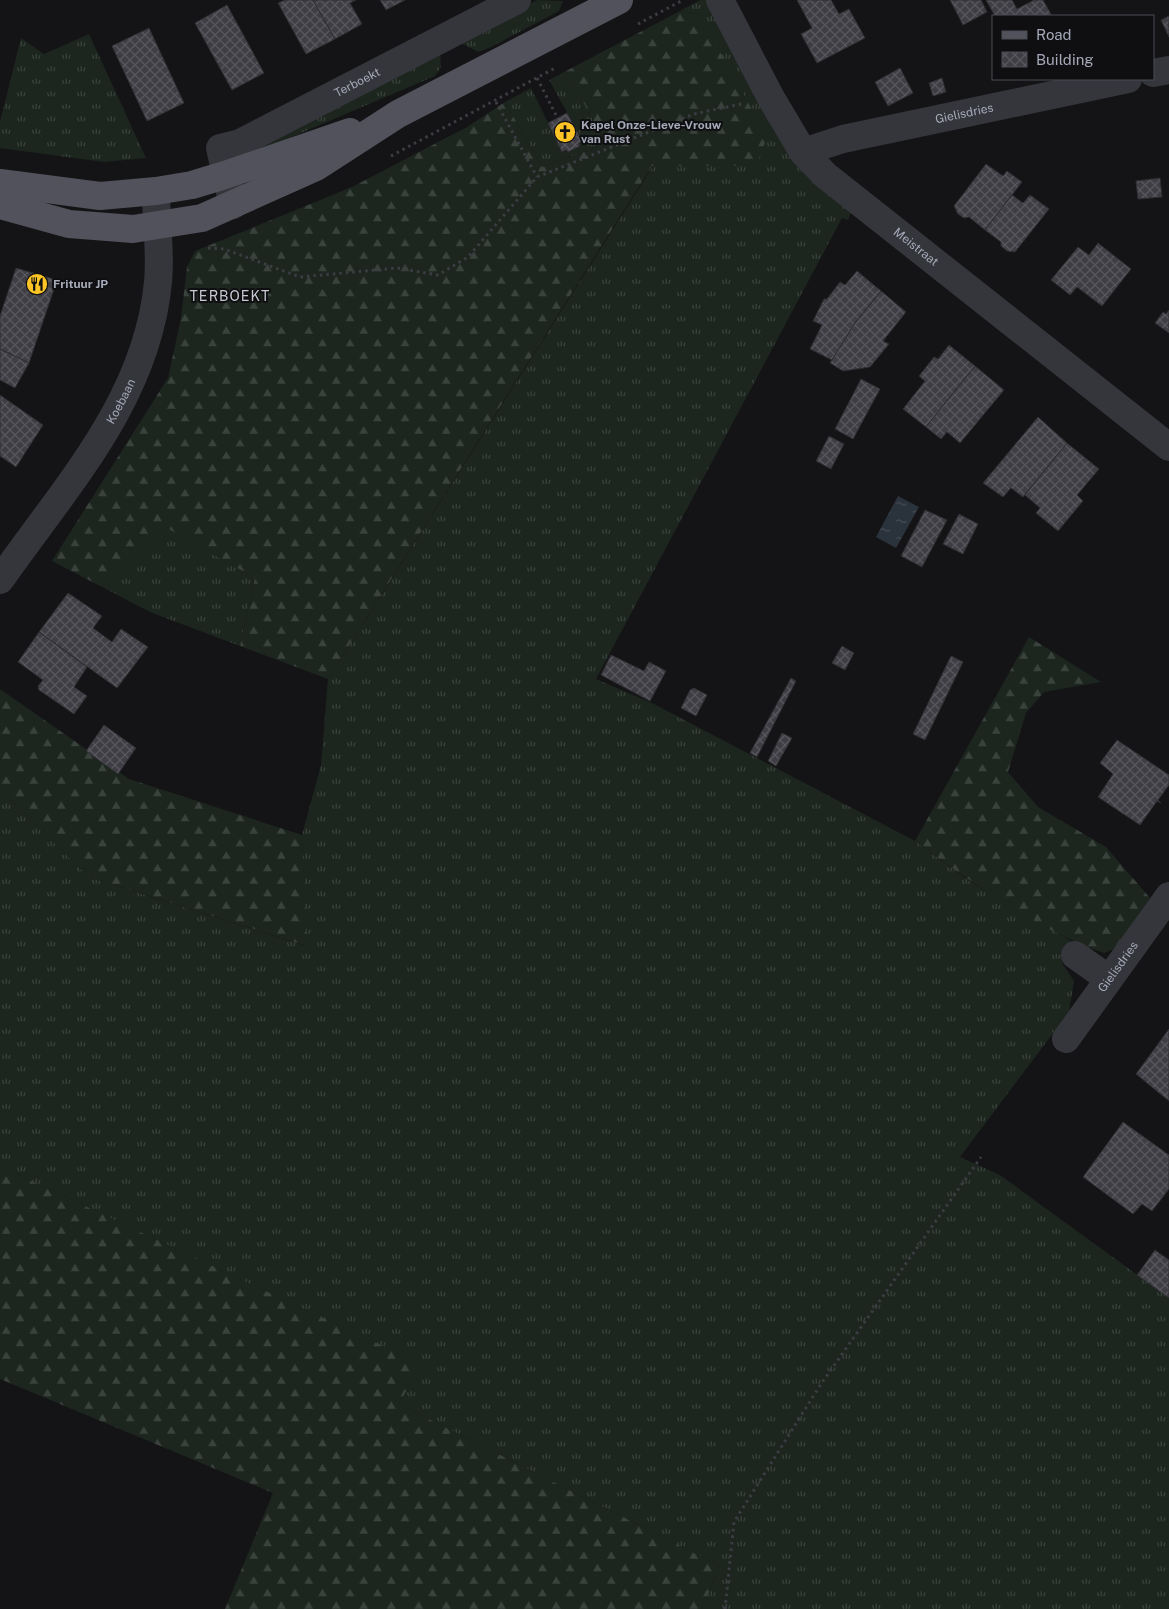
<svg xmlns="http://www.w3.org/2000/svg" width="1169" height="1609" font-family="'Public Sans',sans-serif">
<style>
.grass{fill:url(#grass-tufts)}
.forest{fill:url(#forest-firs)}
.water{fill:url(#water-ripples)}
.building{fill:url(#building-cross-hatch);stroke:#2e2e32}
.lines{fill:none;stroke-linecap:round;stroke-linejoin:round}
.path{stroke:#3b3d43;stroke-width:3;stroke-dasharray:2.5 4;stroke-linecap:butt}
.minor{stroke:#35363c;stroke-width:28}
.major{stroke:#51525b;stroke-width:28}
.labels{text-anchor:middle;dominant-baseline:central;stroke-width:4;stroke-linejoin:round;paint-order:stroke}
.street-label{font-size:12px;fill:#a5a9b8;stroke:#0f0f11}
.poi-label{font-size:12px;font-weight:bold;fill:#a5a9b8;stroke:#0f0f11;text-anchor:start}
.neighbourhood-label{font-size:14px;letter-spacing:1px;fill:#c6c9d3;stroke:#0f0f11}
</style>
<defs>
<pattern id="grass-tufts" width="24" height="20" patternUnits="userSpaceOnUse" patternTransform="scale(1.25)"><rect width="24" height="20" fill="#1c251e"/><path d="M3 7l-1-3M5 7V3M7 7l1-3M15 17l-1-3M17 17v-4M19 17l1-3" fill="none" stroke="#3a423d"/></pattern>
<pattern id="forest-firs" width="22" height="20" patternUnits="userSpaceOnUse" patternTransform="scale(1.25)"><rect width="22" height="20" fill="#1c251e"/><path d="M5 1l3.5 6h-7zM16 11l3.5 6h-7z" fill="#3a423d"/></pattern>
<pattern id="water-ripples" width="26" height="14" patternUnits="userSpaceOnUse" patternTransform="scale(1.25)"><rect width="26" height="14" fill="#2a323b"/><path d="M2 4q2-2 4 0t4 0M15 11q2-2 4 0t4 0" fill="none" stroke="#464d55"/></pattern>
<pattern id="building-cross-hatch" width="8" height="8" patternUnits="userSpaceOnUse" patternTransform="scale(1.25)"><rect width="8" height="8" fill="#3e3e44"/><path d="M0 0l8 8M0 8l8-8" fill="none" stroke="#57575d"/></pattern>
</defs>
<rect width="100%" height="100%" fill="#141416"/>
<g class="grass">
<polygon points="537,0 563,1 559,11 489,48 478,52 459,42"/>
<polygon points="700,0 707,0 714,8 785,148 851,212 848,220 842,218 596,679 654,704 915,841 971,882 1076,944 1062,963 1074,981 1069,1012 960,1157 1000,1175 1169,1298 1169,1609 702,1609 720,1566 399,1404 420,1364 0,1166 0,793 11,800 89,877 306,946 302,835 321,765 328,679 653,166 756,166 699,14 680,11"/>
<polygon points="89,34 146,158 104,162 0,148 0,122 21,38 44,54"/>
<polygon points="440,49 441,67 435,76 261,150 274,136"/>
<polygon points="566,71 606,144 542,167 505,102 531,88 562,151 568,152 580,146 579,143 583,141 549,80"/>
<polygon points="166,527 255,578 240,646 150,612 102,587"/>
</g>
<g class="forest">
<polygon points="680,11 699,14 767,137 756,166 652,166 328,679 240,646 255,578 167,528 102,587 52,561 168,378 181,318 187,267 195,251 352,187 467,127 505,102 542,167 606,144 566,71"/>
<path d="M 1029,637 L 1101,682 L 1044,692 L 1026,713 L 1008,772 L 1038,807 L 1106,847 L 1150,898 L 1116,948 L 1104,953 C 1039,931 971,882 915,841 Z"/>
<polygon points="0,689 129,779 302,835 307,946 89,877 11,800 0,793"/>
<polygon points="0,1166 421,1364 399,1404 720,1566 702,1609 225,1609 273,1493 0,1379"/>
</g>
<polygon class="water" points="898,496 919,507 896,548 876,537"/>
<g class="building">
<polygon points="285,0 313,0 335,39 306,54 278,3"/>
<polygon points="313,0 356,0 350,3 362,24 335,39"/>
<polygon points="380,0 405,0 386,10"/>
<polygon points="797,0 831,0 839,14 849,9 865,38 817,63 801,34 812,28"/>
<polygon points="950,0 981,0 987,12 963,25"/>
<polygon points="986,0 1012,0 1017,9 1034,0 1043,0 1052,16 995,16"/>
<polygon points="227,5 264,73 232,90 195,23"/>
<polygon points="1169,16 1169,37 1161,20"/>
<polygon points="149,28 184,103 147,121 112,46"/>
<polygon points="900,68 913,93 888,106 875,82"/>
<polygon points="942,78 946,92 933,96 929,83"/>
<polygon points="567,113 583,142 579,143 580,146 568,152 566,150 562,152 548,123"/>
<polygon points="986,164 1003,176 1007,171 1022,182 985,230 969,217 964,218 958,214 954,206"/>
<polygon points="1160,178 1162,197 1138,199 1136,181"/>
<polygon points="1012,195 1023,203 1030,195 1049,209 1015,252 1007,251 1001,246 1001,242 985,230"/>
<polygon points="1098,243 1131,269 1102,306 1077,287 1070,295 1051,280 1078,247 1089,255"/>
<polygon points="16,268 57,280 29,363 0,349 0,316"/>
<polygon points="857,271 881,291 855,323 832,360 810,349 822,325 813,321 824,299 827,299 840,282 845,285"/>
<polygon points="881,291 906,312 883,341 889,344 870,367 843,371 830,363 832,360 855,323"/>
<polygon points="1169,310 1169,333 1155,323 1163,312 1166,314"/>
<polygon points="949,345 975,366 926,427 903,409 925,381 919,376 934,357 938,359"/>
<polygon points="0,349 29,363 15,388 0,380"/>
<polygon points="975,366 1004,390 960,443 947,432 941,439 926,427"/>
<polygon points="861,379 880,389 853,439 835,429"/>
<polygon points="0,395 43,425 16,467 0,456"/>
<polygon points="1038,417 1067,443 1023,497 1011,488 1003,497 983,483"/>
<polygon points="829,436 844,444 831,469 816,461"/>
<polygon points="1067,443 1099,469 1077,495 1083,501 1058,531 1036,513 1040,508 1025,495"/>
<polygon points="925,510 947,520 922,567 901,556"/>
<polygon points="959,514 978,524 963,554 943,544"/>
<polygon points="68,593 102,616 93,628 112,642 121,629 148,647 117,688 39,632"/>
<polygon points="39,632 87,667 74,687 87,696 74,714 39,690 38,686 43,680 18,662"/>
<polygon points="842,646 854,653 845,670 832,663"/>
<polygon points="611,655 644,671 649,662 666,671 650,701 601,675"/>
<polygon points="951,656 963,662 925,740 913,734"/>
<polygon points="791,678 796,681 757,757 750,753"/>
<polygon points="694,688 707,695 696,716 681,708 690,690"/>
<polygon points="104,725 136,748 118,774 86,751"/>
<polygon points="782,733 792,738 776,766 768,761"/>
<polygon points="1117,740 1169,775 1169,785 1158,800 1161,803 1157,801 1140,825 1098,797 1113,774 1100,763"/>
<polygon points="1169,1029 1169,1101 1136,1074"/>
<polygon points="1123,1122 1169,1155 1169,1189 1152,1211 1142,1204 1133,1214 1083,1177"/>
<polygon points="1155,1250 1169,1260 1169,1298 1137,1275"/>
</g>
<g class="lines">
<g class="path">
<polyline points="638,24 683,0"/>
<polyline points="537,78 557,117"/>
<polyline points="496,102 537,177"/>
<polyline points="391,156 557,67"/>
<polyline points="208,248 224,249 300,277 397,268 438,275 468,257 537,177 694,114 741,104"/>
<polyline points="725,1609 734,1522 821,1384 981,1157"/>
</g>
<g class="minor">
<path id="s1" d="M 720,0 L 771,98 L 803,152 L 825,175 L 1169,447"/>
<polyline points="1153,73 1169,70"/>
<path id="s2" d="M 803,152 L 843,139 L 1128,79"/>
<path id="s3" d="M 233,205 L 220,148 L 240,143 L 517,0"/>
<path id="s4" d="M 0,580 C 65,487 147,400 158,282 C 161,252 156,221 156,191"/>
<polyline points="1075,955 1109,979"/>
<path id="s5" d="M 1066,1039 L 1169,896"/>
</g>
<g class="major">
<polyline points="0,183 100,196 156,191 192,185 225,175 350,132"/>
<polyline points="0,205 69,224 133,229 202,218 316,167 398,114 619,0"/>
</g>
</g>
<defs>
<g id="church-disc" transform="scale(1.125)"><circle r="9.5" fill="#fec425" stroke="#0f0f11"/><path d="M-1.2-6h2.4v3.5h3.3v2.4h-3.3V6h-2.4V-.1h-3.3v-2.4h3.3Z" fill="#111"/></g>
<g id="restaurant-disc" transform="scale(1.125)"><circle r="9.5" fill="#fec425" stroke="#0f0f11"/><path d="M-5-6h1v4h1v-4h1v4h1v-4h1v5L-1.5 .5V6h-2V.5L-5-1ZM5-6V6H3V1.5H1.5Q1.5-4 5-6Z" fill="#111"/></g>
</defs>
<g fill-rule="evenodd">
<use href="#church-disc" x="565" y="132"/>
<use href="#restaurant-disc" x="37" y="284"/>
</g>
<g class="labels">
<g class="street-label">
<text stroke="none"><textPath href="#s3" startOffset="211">Terboekt</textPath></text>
<text stroke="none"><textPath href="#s2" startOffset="166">Gielisdries</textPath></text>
<text stroke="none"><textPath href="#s1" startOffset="321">Meistraat</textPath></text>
<text stroke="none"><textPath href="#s4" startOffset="216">Koebaan</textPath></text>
<text stroke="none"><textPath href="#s5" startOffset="89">Gielisdries</textPath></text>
</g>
<g class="poi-label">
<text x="581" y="125">Kapel Onze-Lieve-Vrouw<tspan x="581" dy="14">van Rust</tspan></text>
<text x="53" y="284">Frituur JP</text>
</g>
<g class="neighbourhood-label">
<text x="230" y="296">TERBOEKT</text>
</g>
</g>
<rect x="992" y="15" width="162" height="65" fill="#0f0f11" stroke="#4b4d54"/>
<rect x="1002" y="31" width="25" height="8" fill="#51525b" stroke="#4b4d54"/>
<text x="1036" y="40" font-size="15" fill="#a5a9b8">Road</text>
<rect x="1002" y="52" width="25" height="15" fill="url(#building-cross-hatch)" stroke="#4b4d54"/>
<text x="1036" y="65" font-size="15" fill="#a5a9b8">Building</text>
</svg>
